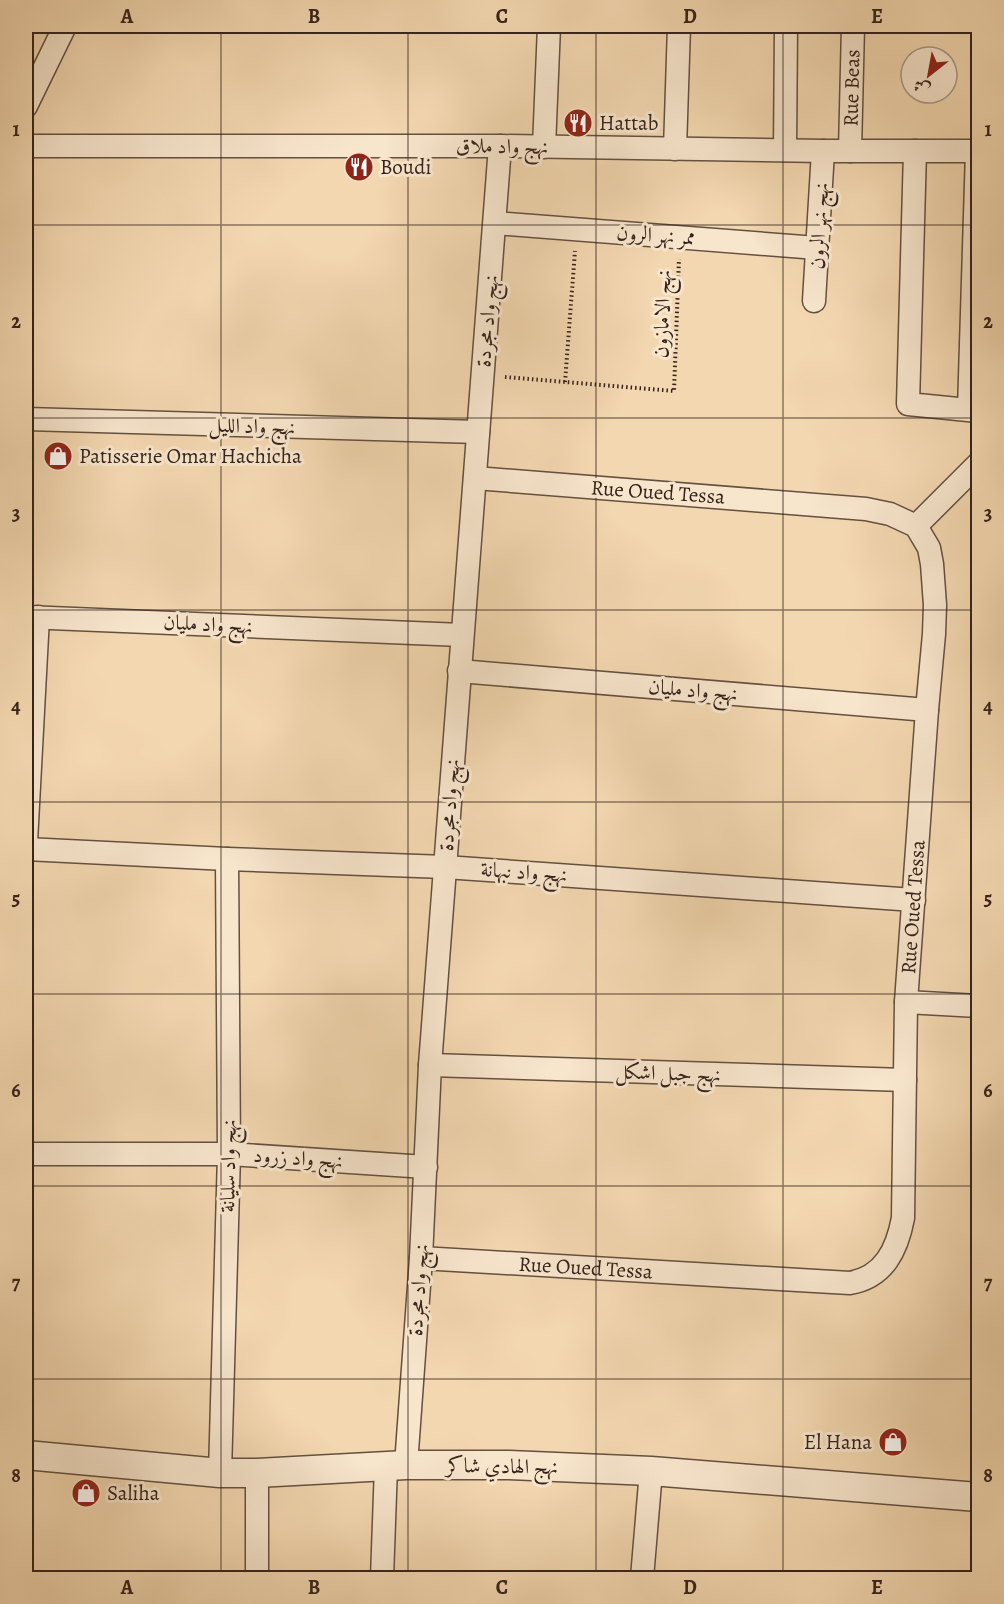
<svg xmlns="http://www.w3.org/2000/svg" width="1004" height="1604" font-family="Alegreya,Amiri,serif">
<style>
.lines{fill:none;stroke-linecap:round;stroke-linejoin:round}
.minor-casing{stroke:#645040;stroke-width:25}
.tertiary-casing{stroke:#645040;stroke-width:31}
.path{stroke:#35231b;stroke-width:4;stroke-dasharray:1.5 3;stroke-linecap:butt}
.minor{stroke:#f7e5cc;stroke-width:22}
.tertiary{stroke:#f7e5cc;stroke-width:28}
.grid{fill:none;stroke:#35231b;stroke-width:1.5;stroke-opacity:0.55}
.labels{text-anchor:middle;dominant-baseline:central;stroke-width:6;stroke-linejoin:round;paint-order:stroke}
.street-label{font-size:21px;fill:#35231b;stroke:#f7e5cc}
.poi-label{font-size:21px;fill:#35231b;stroke:#f7e5cc;text-anchor:start}
.neatline{fill:none;stroke:#35231b;stroke-width:2}
.grid-label{font-size:20px;text-anchor:middle;font-weight:bold;fill:#35231b}
</style>
<rect width="100%" height="100%" fill="#f3d7b0"/>
<filter id="stains"><feTurbulence type="fractalNoise" baseFrequency=".00333" numOctaves="4"/><feColorMatrix values="0 0 0 0 .2 0 0 0 0 .09 0 0 0 0 .02 0 0 0 .5 -.17"/></filter>
<radialGradient id="worn" r=".72"><stop offset=".6" stop-color="#630" stop-opacity="0"/><stop offset="1" stop-color="#630" stop-opacity=".3"/></radialGradient>
<g class="lines">
<g class="minor-casing">
<g id="minor">
<polyline points="26,106 65,26"/>
<polyline points="26,146 500,146 823,151 978,151"/>
<polyline points="544,147 549,26"/>
<polyline points="675,149 679,26"/>
<polyline points="785,150 786,26"/>
<path id="s1" d="M 850,151 L 853,26"/>
<polyline points="915,151 908,404 978,411"/>
<polyline points="495,223 817,248"/>
<polyline points="814,301 823,151"/>
<polyline points="969,409 977,151"/>
<polyline points="26,419 478,432"/>
<polyline points="916,526 978,464"/>
<polyline points="26,617 462,635"/>
<polyline points="459,671 927,710"/>
<polyline points="26,842 38,617"/>
<polyline points="26,849 227,859 445,867 914,900"/>
<polyline points="906,1002 978,1006"/>
<polyline points="430,1065 905,1080"/>
<polyline points="26,1154 229,1154 426,1167"/>
<path id="s2" d="M 421,1258 L 850,1283 C 884,1277 897,1250 903,1218 L 906,1002 L 927,710 L 934,634 L 935,605 L 932,564 L 929,548 L 916,526 L 890,514 L 866,509 L 475,478"/>
<polyline points="406,1465 421,1258 430,1065 500,146"/>
<polyline points="220,1473 229,1154 227,859"/>
<polyline points="257,1578 257,1473"/>
<polyline points="382,1578 386,1466"/>
<polyline points="642,1578 651,1471"/>
</g>
</g>
<g class="tertiary-casing">
<polyline id="tertiary" points="26,1455 220,1473 257,1473 406,1465 509,1465 651,1471 978,1497"/>
</g>
<g class="path">
<polyline points="505,377 674,391 679,259"/>
<polyline points="565,382 575,251"/>
</g>
<use href="#minor" class="minor"/>
<use href="#tertiary" class="tertiary"/>
</g>
<path class="grid" d="M 221,26 L 221,1578M 408,26 L 408,1578M 596,26 L 596,1578M 783,26 L 783,1578M 26,225 L 978,225M 26,418 L 978,418M 26,610 L 978,610M 26,802 L 978,802M 26,994 L 978,994M 26,1186 L 978,1186M 26,1379 L 978,1379"/>
<defs>
<g id="restaurant-disc" transform="scale(1.5)"><circle r="9.5" fill="#8f2418" stroke="#f7e5cc"/><path d="M-5-6h1v4h1v-4h1v4h1v-4h1v5L-1.5 .5V6h-2V.5L-5-1ZM5-6V6H3V1.5H1.5Q1.5-4 5-6Z" fill="#fff"/></g>
<g id="shop-disc" transform="scale(1.5)"><circle r="9.5" fill="#8f2418" stroke="#f7e5cc"/><path d="M-5-2.5h2.3a2.7 3.5 0 0 1 5.4 0H5L5.5 6h-11ZM-1.5-2.5h3a1.5 2.3 0 0 0-3 0Z" fill="#fff"/></g>
</defs>
<g fill-rule="evenodd">
<use href="#restaurant-disc" x="578" y="123"/>
<use href="#restaurant-disc" x="359" y="167"/>
<use href="#shop-disc" x="58" y="456"/>
<use href="#shop-disc" x="893" y="1442"/>
<use href="#shop-disc" x="86" y="1493"/>
</g>
<g class="labels">
<g class="street-label">
<text stroke="none"><textPath href="#s1" startOffset="63">Rue Beas</textPath></text>
<text transform="translate(502 146) rotate(1)">نهج واد ملاق</text>
<text transform="translate(819 226) rotate(-87)">نهج نهر الرون</text>
<text transform="translate(656 235) rotate(4)">ممر نهر الرون</text>
<text transform="translate(662 314) rotate(-88)">نهج الامازون</text>
<text transform="translate(487 321) rotate(-85)">نهج واد مجردة</text>
<text transform="translate(252 426) rotate(2)">نهج واد الليل</text>
<text transform="translate(658 492) rotate(4)">Rue Oued Tessa</text>
<text transform="translate(208 624) rotate(3)">نهج واد مليان</text>
<text transform="translate(693 690) rotate(5)">نهج واد مليان</text>
<text transform="translate(449 805) rotate(-86)">نهج واد مجردة</text>
<text transform="translate(524 872) rotate(4)">نهج واد نبهانة</text>
<text stroke="none"><textPath href="#s2" startOffset="831">Rue Oued Tessa</textPath></text>
<text transform="translate(668 1073) rotate(2)">نهج جبل اشكل</text>
<text transform="translate(298 1158) rotate(4)">نهج واد زرود</text>
<text transform="translate(228 1166) rotate(-89)">نهج واد سليانة</text>
<text stroke="none"><textPath href="#s2" startOffset="165">Rue Oued Tessa</textPath></text>
<text transform="translate(418 1290) rotate(-86)">نهج واد مجردة</text>
<text transform="translate(502 1466) rotate(1)">نهج الهادي شاكر</text>
</g>
<g class="poi-label">
<text x="599" y="123">Hattab</text>
<text x="380" y="167">Boudi</text>
<text x="79" y="456">Patisserie Omar Hachicha</text>
<text x="872" y="1442" text-anchor="end">El Hana</text>
<text x="107" y="1493">Saliha</text>
</g>
</g>
<rect width="1004" height="1604" fill="none" stroke="#f3d7b0" stroke-width="66"/>
<g transform="translate(929 75) rotate(211)"><circle r="28" fill="#f7e5cc" stroke="#a99785" stroke-width="1.5"/>
<path d="M0-4.5L10 22L0 15L-10 22Z" fill="#8f2418"/>
<text y="-9" font-size="16" font-weight="bold" text-anchor="middle" fill="#35231b">ش</text>
</g>
<rect x="33" y="33" width="938" height="1538" class="neatline"/>
<g class="grid-label">
<text x="127" y="23">A</text>
<text x="314" y="23">B</text>
<text x="502" y="23">C</text>
<text x="690" y="23">D</text>
<text x="877" y="23">E</text>
<text x="16" y="136">1</text>
<text x="988" y="136">1</text>
<text x="16" y="328">2</text>
<text x="988" y="328">2</text>
<text x="16" y="520">3</text>
<text x="988" y="520">3</text>
<text x="16" y="713">4</text>
<text x="988" y="713">4</text>
<text x="16" y="905">5</text>
<text x="988" y="905">5</text>
<text x="16" y="1097">6</text>
<text x="988" y="1097">6</text>
<text x="16" y="1289">7</text>
<text x="988" y="1289">7</text>
<text x="16" y="1482">8</text>
<text x="988" y="1482">8</text>
<text x="127" y="1594">A</text>
<text x="314" y="1594">B</text>
<text x="502" y="1594">C</text>
<text x="690" y="1594">D</text>
<text x="877" y="1594">E</text>
</g>
<rect width="100%" height="100%" filter="url(#stains)"/>
<rect width="100%" height="100%" fill="url(#worn)"/>
</svg>
